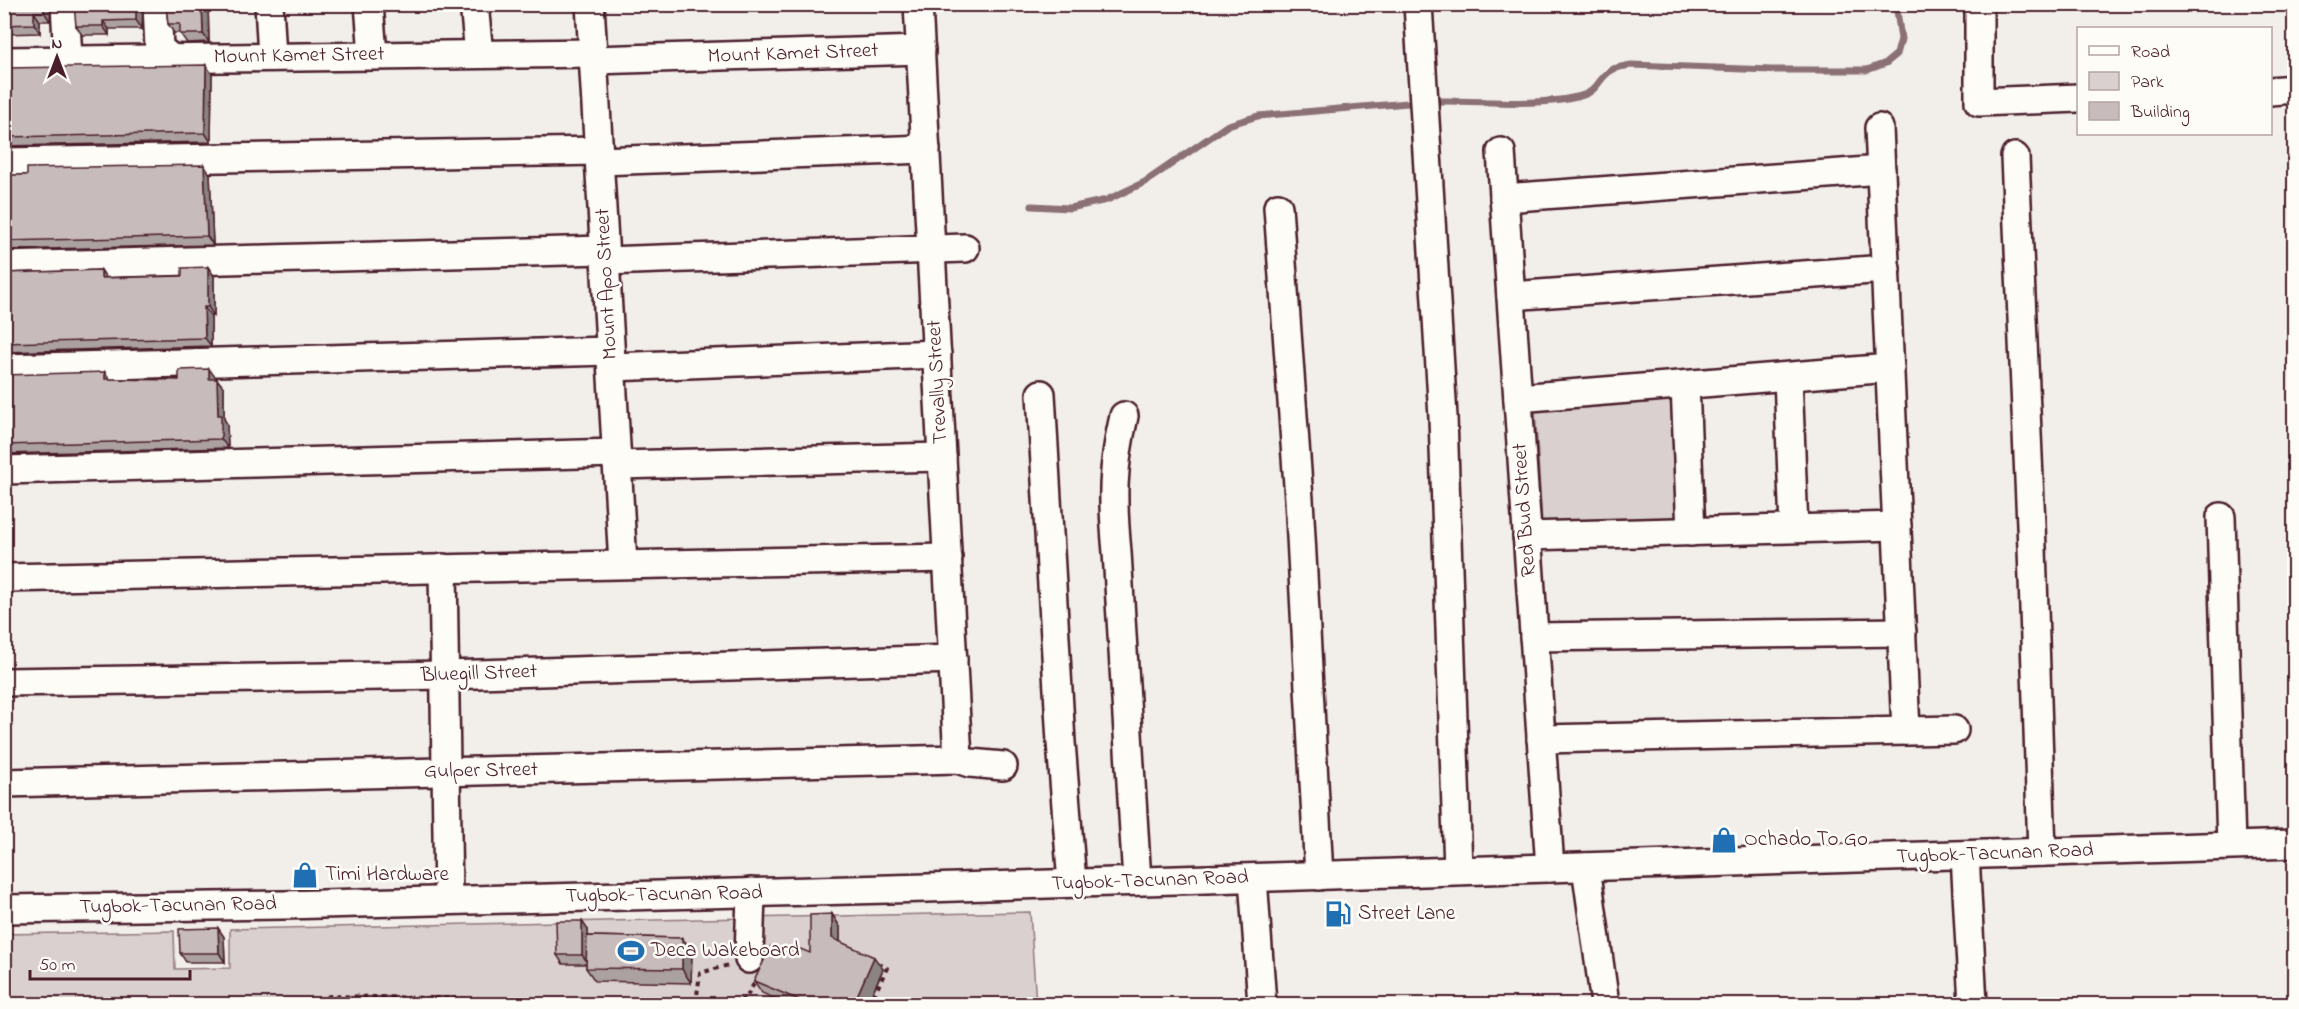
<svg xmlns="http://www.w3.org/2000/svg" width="2299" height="1009" font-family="'Indie Flower',sans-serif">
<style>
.green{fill:#d9d0cf;stroke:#92787d;stroke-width:1.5}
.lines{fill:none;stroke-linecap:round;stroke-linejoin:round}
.stream{stroke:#8b6f75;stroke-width:7}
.minor-casing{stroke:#4a1f2b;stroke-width:32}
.path{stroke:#4a1f2b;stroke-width:4;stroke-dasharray:4.5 4.5;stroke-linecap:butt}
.minor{stroke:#fdfcf7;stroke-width:27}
.wall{fill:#aca1a1;stroke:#4a1f2b;stroke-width:1.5}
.shaded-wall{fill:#8c8383;stroke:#4a1f2b;stroke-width:1.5}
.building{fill:#c8bbbb;stroke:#4a1f2b;stroke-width:1.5}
.labels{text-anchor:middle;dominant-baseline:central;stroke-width:5;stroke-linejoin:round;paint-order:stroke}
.street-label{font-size:21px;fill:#4a1f2b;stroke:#fdfcf7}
.poi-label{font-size:21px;fill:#4a1f2b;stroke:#fdfcf7;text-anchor:start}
</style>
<rect width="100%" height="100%" fill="#f2efeb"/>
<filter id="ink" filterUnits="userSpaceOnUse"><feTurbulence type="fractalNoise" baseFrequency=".0167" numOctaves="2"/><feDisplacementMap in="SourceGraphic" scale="12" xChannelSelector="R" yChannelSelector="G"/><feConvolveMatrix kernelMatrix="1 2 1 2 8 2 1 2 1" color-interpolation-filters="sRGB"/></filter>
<g filter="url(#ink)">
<g class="green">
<polygon points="1673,398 1679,520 1542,524 1535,408"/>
<polygon points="1030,912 1036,1004 5,1004 4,934 174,931 175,969 230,968 230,929"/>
</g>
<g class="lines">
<g class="stream">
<path d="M 1437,101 C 1481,100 1534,107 1577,97 C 1600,92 1596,79 1613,69 C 1618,67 1625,66 1631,65 L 1772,70 L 1867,70 L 1886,63 L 1897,54 L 1901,39 L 1896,4"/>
<polyline points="1032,206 1070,208 1107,200 1145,182 1228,125 1258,116 1408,103"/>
</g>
<g class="minor-casing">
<g id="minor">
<polyline points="65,4 68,59"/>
<polyline points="157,4 159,48 171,58"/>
<polyline points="269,4 272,57"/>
<polyline points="369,4 373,55"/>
<polyline points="474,4 479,54"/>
<polyline points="590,4 623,564"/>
<polyline points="918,4 958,759"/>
<polyline points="1418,4 1443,417 1458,870"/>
<polyline points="1979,4 1979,102 2078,98"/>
<polyline points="593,60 921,50"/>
<polyline points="4,61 593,53"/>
<polyline points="2270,91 2294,89"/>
<polyline points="1879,128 1906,731"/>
<polyline points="1501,152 1550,868"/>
<polyline points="2015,157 2032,548 2042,852"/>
<polyline points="599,161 926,149"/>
<polyline points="4,162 599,151"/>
<polyline points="1504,198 1881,170"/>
<polyline points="1278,207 1299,499 1319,876"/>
<polyline points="605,261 965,248"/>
<polyline points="4,266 604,250"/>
<polyline points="1511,296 1886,269"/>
<polyline points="612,367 937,354"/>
<polyline points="4,368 610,351"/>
<polyline points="1788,377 1794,528"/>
<polyline points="1685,385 1691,532"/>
<polyline points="1041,394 1061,742 1072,883"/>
<polyline points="1518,398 1890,368"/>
<path d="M 1124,416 C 1112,468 1112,499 1117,552 L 1137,881"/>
<polyline points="617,465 942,457"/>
<polyline points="4,470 616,453"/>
<polyline points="2221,517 2231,845"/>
<polyline points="1527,536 1897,526"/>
<polyline points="443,568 448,900"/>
<polyline points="4,578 948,558"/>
<polyline points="1534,637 1902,632"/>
<polyline points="4,682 446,675 953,659"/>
<polyline points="1541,739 1954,730"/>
<polyline points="4,783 958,759 970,763 1003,766"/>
<polyline points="1965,855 1973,1004"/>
<polyline points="1586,867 1605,1004"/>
<polyline points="1253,878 1262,1004"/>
<polyline points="4,909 284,905 927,888 2294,844"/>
<polyline points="749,959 751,892"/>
</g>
</g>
<g class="path">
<polyline points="696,1003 700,973 729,965"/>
<polyline points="321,1004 329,996 705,1004"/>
<polyline points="732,1004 746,998 755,982"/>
<polyline points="870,1004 887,968 876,963"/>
</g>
<use href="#minor" class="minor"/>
</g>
<g class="wall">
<polygon points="4,4 51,4 50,21 40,21 40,33 4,34"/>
<polygon points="143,4 142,29 109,29 109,35 82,35 76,26"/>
<polygon points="166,4 208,4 209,42 187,43 180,33 174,33 168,24"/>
<polygon points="4,68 212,74 211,142 4,146"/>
<polygon points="210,174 213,245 4,250 4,175"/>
<polygon points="208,267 214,276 214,316 211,316 211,346 4,352 4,273 101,270 106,278 182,276"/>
<polygon points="4,375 110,380 179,380 216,378 224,388 224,419 227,424 228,448 4,454"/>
<polygon points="832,914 840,927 840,942 883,969 867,1005 789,1005 762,993 754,981 789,954 810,953"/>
<polygon points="218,928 224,937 225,962 186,962 180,953"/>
<polygon points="588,930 588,936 682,938 692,951 691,983 595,981 586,968 586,964 563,964 557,955"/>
</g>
<g class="shaded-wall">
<polygon points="44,4 51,4 50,21 44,12"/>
<polygon points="136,4 143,4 142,29 136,20"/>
<polygon points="202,4 208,4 209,42 203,34"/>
<polygon points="34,12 40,21 40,33 34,24"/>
<polygon points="103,21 109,29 109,35 103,26"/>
<polygon points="206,65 212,74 211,142 205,133"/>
<polygon points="204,165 210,174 213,245 207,236"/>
<polygon points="208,267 214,276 214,316 208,307"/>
<polygon points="101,270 107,279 101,278"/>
<polygon points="204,307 211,316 211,346 205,338"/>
<polygon points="209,369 216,378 216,388 209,379"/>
<polygon points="105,372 111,381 105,379"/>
<polygon points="217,379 224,388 224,419 227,424 228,448 221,439 218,415"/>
<polygon points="832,914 840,927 840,950 832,938"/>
<polygon points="582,921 588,930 589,964 582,955"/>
<polygon points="218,928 224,937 225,962 219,953"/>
<polygon points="682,938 692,951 691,983 682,969"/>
<polygon points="874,957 883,969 867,1005 853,1005"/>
</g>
<g class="building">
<polygon points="4,4 44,4 44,12 34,12 34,24 4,25"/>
<polygon points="74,4 136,4 136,20 103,21 103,26 76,26"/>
<polygon points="166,4 202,4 203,34 180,34 180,24 168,24"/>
<polygon points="206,65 205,133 4,137 4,68"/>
<polygon points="204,165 207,236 4,241 4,175 27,175 27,168"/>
<polygon points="208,267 208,307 204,307 205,338 4,343 4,273 101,270 101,278 182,276 182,268"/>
<polygon points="209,369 209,379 217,379 218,415 221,415 221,439 4,445 4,375 105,372 105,379 179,380 179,370"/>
<polygon points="832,914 832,938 874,957 853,1005 803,1005 804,1002 754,981 771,946 789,954 793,946 810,953 810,915"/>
<polygon points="556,921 582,921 582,955 557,955"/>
<polygon points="218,928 219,953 180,953 179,929"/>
<polygon points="587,936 682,938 682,969 586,968"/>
</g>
</g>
<defs>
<g id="shop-bare" transform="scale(2.07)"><path d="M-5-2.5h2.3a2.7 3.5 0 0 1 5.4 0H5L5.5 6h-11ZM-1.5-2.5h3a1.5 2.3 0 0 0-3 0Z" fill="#1f6fb2" stroke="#fdfcf7" stroke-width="2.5" paint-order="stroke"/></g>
<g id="fuel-bare" transform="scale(2.07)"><path d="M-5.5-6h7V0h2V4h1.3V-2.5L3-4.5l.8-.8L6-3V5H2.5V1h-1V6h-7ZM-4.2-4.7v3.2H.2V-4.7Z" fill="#1f6fb2" stroke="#fdfcf7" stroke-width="2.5" paint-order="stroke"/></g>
<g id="stadium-bare" transform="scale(2.07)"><path d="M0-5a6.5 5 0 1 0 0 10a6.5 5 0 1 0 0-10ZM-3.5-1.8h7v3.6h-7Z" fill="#1f6fb2" stroke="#fdfcf7" stroke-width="2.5" paint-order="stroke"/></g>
</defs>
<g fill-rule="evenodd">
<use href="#shop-bare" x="1724" y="840"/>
<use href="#shop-bare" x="305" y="875"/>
<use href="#fuel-bare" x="1338" y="914"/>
<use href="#stadium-bare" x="631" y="951"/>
</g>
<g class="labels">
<g class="street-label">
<text transform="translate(793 54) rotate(-2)">Mount Kamet Street</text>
<text transform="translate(299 56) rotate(-1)">Mount Kamet Street</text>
<text transform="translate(607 284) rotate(-93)">Mount Apo Street</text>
<text transform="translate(938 382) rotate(-93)">Trevally Street</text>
<text transform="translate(1525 510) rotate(-94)">Red Bud Street</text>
<text transform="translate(479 674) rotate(-2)">Bluegill Street</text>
<text transform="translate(481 771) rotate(-1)">Gulper Street</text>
<text transform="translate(1995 854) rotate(-2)">Tugbok-Tacunan Road</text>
<text transform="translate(1150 881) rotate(-2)">Tugbok-Tacunan Road</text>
<text transform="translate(664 895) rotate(-1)">Tugbok-Tacunan Road</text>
<text transform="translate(178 906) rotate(-1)">Tugbok-Tacunan Road</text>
</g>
<g class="poi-label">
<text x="1744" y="840">Ochado To Go</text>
<text x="325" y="875">Timi Hardware</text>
<text x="1358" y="914">Street Lane</text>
<text x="651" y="951">Deca Wakeboard</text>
</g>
</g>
<rect width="2299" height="1009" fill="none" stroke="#fdfcf7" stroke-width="24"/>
<rect x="12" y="12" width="2275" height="985" fill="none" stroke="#4a1f2b" stroke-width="2" filter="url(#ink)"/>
<rect x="2077" y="27" width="195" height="108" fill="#fdfcf7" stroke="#b5a4a5" stroke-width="1.5"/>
<rect x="2089" y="46" width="30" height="9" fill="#fdfcf7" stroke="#b5a4a5" stroke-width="1.5"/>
<text x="2131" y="57" font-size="18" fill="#4a1f2b">Road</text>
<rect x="2089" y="72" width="30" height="18" fill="#d9d0cf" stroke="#b5a4a5" stroke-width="1.5"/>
<text x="2131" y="87" font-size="18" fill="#4a1f2b">Park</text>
<rect x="2089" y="102" width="30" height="18" fill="#c8bbbb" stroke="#b5a4a5" stroke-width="1.5"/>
<text x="2131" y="117" font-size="18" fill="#4a1f2b">Building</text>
<g transform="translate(57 57)" stroke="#fdfcf7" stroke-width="4.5" paint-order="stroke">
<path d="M0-4.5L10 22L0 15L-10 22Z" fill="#4a1f2b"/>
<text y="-9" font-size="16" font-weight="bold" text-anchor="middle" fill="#4a1f2b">N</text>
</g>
<path d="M30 970v9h160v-9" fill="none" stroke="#4a1f2b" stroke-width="3"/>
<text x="39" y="970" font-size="18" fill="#4a1f2b" stroke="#fdfcf7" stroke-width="4.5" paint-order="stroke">50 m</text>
</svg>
